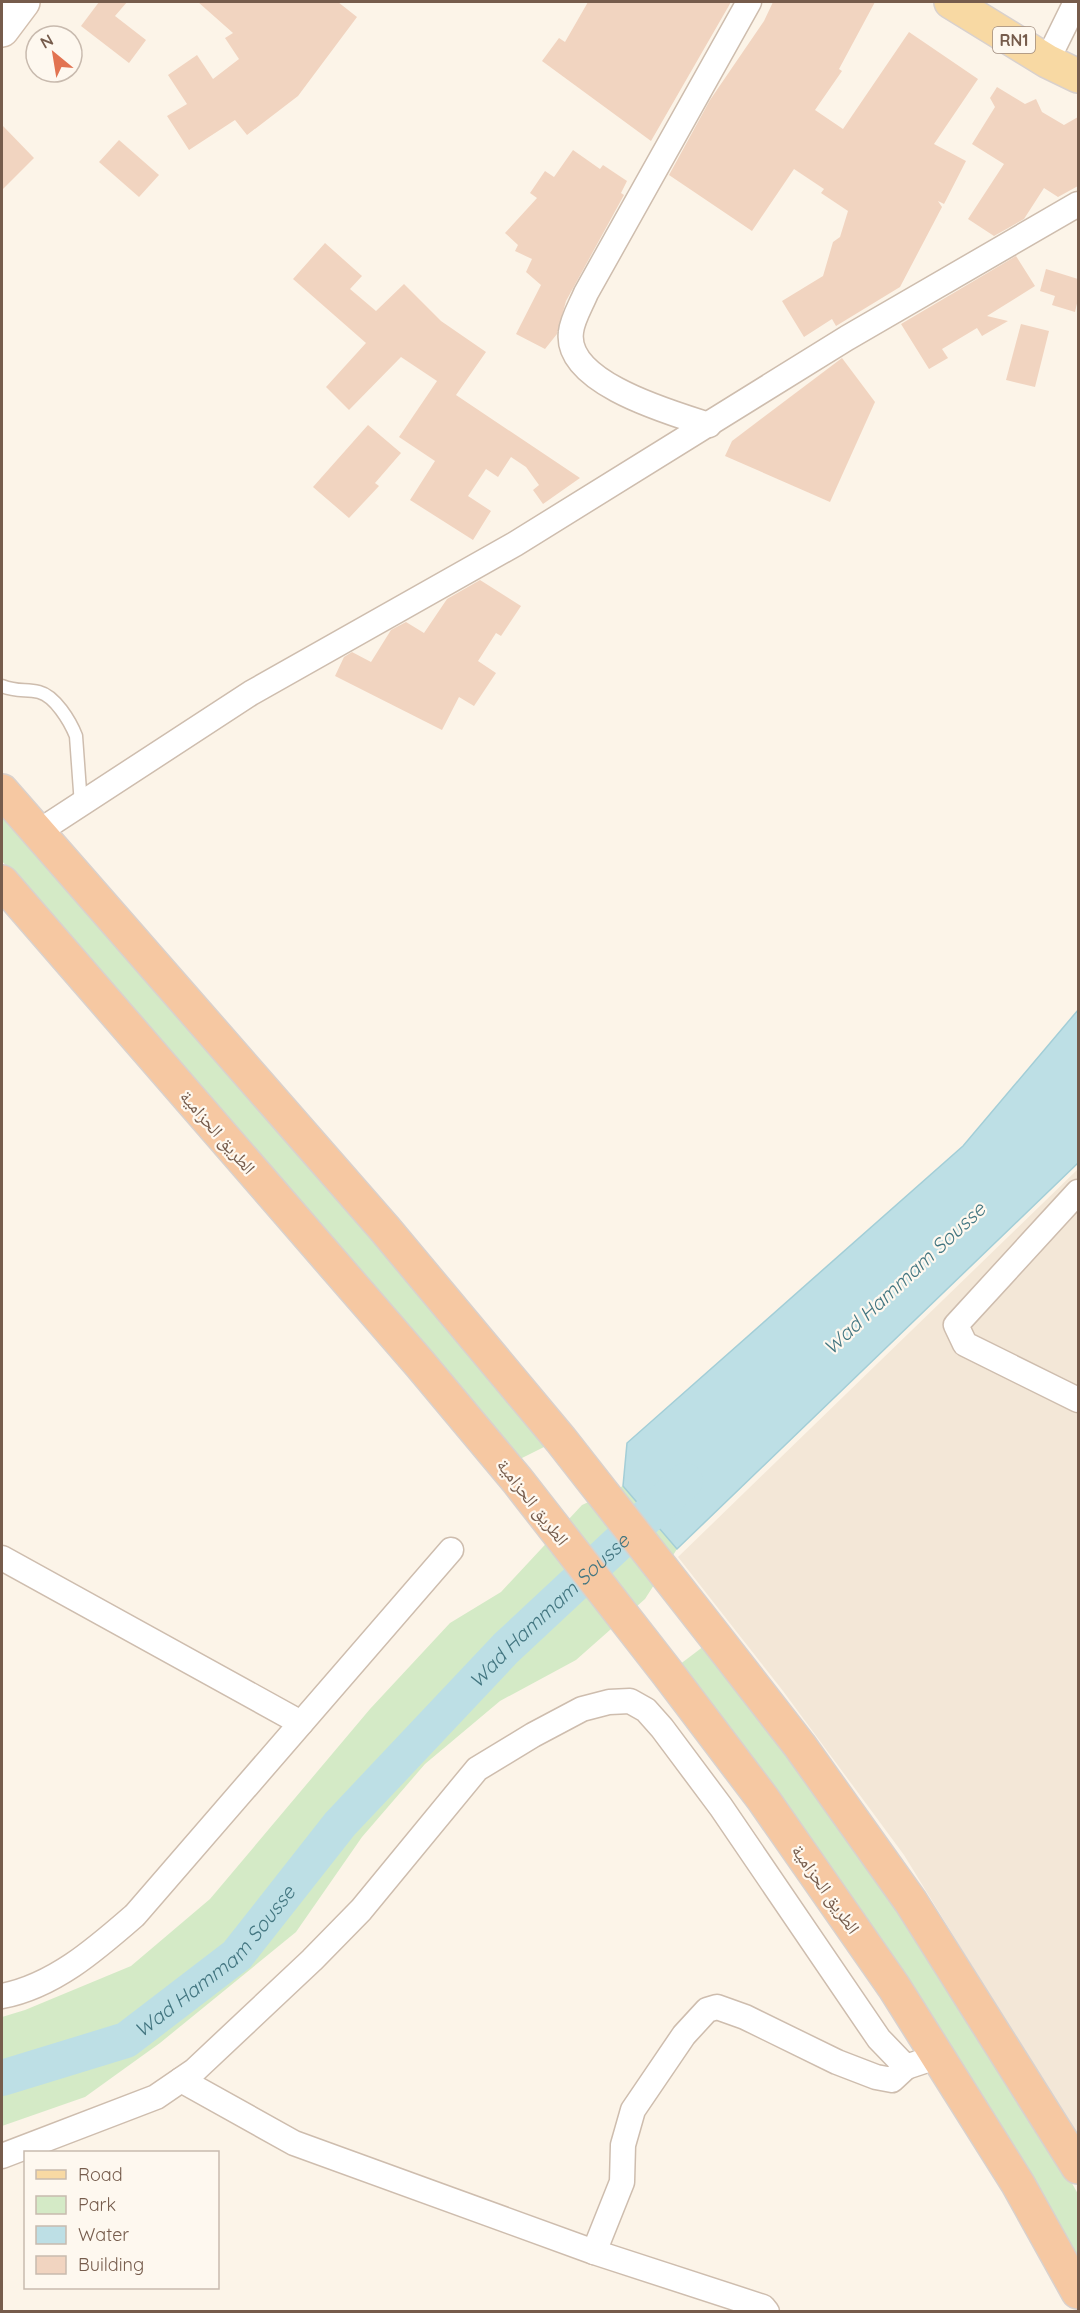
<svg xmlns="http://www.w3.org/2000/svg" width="1080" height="2313" font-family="Quicksand,'Noto Naskh Arabic',sans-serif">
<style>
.residential{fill:#f3e7d7}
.green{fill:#d4eac6}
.water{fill:#bddfe5;stroke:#a3ced7;stroke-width:1.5}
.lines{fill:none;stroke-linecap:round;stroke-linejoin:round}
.river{stroke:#bddfe5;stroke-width:36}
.building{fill:#f1d4c0}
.service-casing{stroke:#cebdae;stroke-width:15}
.minor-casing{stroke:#cebdae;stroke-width:27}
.secondary-casing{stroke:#d3bfae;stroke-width:36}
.primary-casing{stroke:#d9d1cd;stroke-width:36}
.trunk-casing{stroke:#d9d1cd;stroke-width:36}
.service{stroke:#fff;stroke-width:12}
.minor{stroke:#fff;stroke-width:24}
.secondary{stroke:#fff;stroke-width:33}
.primary{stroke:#f8d9a3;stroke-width:33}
.trunk{stroke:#f6c8a2;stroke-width:33}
.labels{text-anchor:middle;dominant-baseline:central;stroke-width:4.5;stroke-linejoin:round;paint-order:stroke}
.shield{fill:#fef8ef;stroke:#9f8b7d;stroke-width:1.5}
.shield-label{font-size:16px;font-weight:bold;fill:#765c4c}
.street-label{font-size:18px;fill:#765c4c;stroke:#fef8ef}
.water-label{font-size:20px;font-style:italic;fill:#437681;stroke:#fef8ef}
</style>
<rect width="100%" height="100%" fill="#fcf4e8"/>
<polygon class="residential" points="1078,1169 1078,2139 904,1855 783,1691 678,1557"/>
<g class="green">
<polygon points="2,809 550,1444 516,1461 2,861"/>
<polygon points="623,1486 677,1549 645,1599 576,1660 500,1701 425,1764 362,1837 296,1932 160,2043 85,2097 2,2126 2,2017 25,2010 131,1966 210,1899 370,1709 450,1623 501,1592 582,1505"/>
<polygon points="708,1643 890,1896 1064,2169 1078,2194 1078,2270 679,1665"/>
</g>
<polygon class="water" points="1078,1010 1078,1163 677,1549 623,1486 627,1443 963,1146"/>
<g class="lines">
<path class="river" id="s1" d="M 2,2078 L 126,2040 L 237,1955 L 340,1824 L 506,1648 L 685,1481"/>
</g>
<g class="building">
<polygon points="99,2 127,2 115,16 146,40 129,63 81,26"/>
<polygon points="198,2 338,2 357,17 298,96 247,135 235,120 189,150 167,116 187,104 168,75 197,55 213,79 239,59 225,38 233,33"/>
<polygon points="588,2 731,2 651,141 542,61 559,38 565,42"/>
<polygon points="773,2 875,2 839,69 842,71 815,110 843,129 909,32 978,79 934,144 966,161 944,204 938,201 942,207 900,287 836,326 832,319 804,337 782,301 823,276 833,242 840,237 848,211 821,193 824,189 794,169 752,231 669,175 710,100 764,21"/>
<polygon points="997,87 1025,104 1036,99 1042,112 1064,125 1078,117 1078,186 1058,197 1044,188 1024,219 994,236 968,219 1004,164 972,144 995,107 990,98"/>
<polygon points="2,125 34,158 2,190"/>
<polygon points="119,140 159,175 139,197 99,162"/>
<polygon points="573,150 600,169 603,165 627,181 621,193 624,195 566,301 557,334 545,349 516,334 541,285 526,272 532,259 515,251 518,245 505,233 537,198 530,193 545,171 554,177"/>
<polygon points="325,243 362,276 350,289 376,311 404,284 441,321 486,352 456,395 580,478 543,504 533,490 539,485 526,467 511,457 498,477 486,469 468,496 491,511 473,540 410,500 435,461 399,437 437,381 401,357 349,410 326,387 366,343 293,279"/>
<polygon points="1016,256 1035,286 987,316 1008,321 982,336 977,328 942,349 948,358 929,369 901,324"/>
<polygon points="1046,269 1078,279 1078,299 1075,312 1052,305 1055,296 1040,291"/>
<polygon points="1021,324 1049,331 1035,387 1006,380"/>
<polygon points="842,358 875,402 830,502 725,456 732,441"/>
<polygon points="368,425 401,453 375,483 379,486 349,518 313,487"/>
<polygon points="480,580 521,606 501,636 496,633 478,661 496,673 474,706 459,697 442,730 335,676 344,657 352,652 371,662 391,630 406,622 424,633 447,599"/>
</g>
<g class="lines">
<g class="service-casing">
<path id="service" d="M 2,686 C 17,692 25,689 39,692 C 55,696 70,721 76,736 L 81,805"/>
</g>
<g class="minor-casing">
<g id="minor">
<polyline points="1047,61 1076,2"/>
<path d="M 709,425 C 672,413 564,383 571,332 C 572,320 581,305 586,293 L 749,2"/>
<polyline points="38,832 251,693 515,544 847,338 1078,204"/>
<polyline points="1078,1192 956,1325 965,1344 1078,1400"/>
<polyline points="2,1558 301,1723"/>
<path d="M 2,1996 C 54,1986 96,1949 135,1915 L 451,1550"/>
<polyline points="181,2080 294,2143 594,2252 763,2307 767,2312"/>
<polyline points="2,2156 156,2097 194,2071 312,1960 361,1910 477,1769 533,1735 582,1709 609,1702 630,1701 646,1710 662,1728 721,1807 879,2039 906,2067 936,2057"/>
<polyline points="594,2252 622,2182 623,2145 633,2110 684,2035 707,2010 717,2007 745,2017 837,2062 876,2077 892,2080 906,2067"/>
</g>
</g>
<g class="secondary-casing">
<polyline id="secondary" points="2,30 23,2"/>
</g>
<g class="primary-casing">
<polyline id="primary" points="951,2 1047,61 1078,76"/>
</g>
<g class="trunk-casing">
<g id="trunk">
<polyline points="2,791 384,1228 561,1440 713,1634 800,1746 911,1902 1078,2167"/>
<polyline points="2,882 420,1364 517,1480 666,1671 763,1799 894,1987 1018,2184 1078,2292"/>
</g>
</g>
<use href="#service" class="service"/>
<use href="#minor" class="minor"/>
<use href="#secondary" class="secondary"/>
<use href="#primary" class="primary"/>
<use href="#trunk" class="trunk"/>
</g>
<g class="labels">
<rect class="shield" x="993" y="27" width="42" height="26" rx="4.5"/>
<g class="shield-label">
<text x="1014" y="40">RN1</text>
</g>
<g class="street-label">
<text transform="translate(218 1132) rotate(49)">الطريق الحزامية</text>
<text transform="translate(533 1502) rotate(52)">الطريق الحزامية</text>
<text transform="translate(826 1889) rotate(55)">الطريق الحزامية</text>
</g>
<g class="water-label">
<text transform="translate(904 1278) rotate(-43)">Wad Hammam Sousse</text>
<text stroke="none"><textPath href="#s1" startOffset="735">Wad Hammam Sousse</textPath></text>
<text stroke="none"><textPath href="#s1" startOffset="249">Wad Hammam Sousse</textPath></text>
</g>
</g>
<rect width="1080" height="2313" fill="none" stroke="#765c4c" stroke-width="6"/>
<rect x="24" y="2151" width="195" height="138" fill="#fef8ef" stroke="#c8baae" stroke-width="1.5"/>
<rect x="36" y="2170" width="30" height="9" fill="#f8d9a3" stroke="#c8baae" stroke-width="1.5"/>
<text x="78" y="2181" font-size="18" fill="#765c4c">Road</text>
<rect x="36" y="2196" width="30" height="18" fill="#d4eac6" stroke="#c8baae" stroke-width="1.5"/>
<text x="78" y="2211" font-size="18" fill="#765c4c">Park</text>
<rect x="36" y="2226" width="30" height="18" fill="#bddfe5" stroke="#c8baae" stroke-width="1.5"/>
<text x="78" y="2241" font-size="18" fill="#765c4c">Water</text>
<rect x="36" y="2256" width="30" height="18" fill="#f1d4c0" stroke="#c8baae" stroke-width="1.5"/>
<text x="78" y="2271" font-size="18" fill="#765c4c">Building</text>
<g transform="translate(54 54) rotate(330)"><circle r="28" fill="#fef8ef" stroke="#c8baae" stroke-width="1.5"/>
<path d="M0-4.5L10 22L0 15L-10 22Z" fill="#e27351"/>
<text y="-9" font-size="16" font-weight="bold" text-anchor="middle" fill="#765c4c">N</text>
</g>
</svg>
